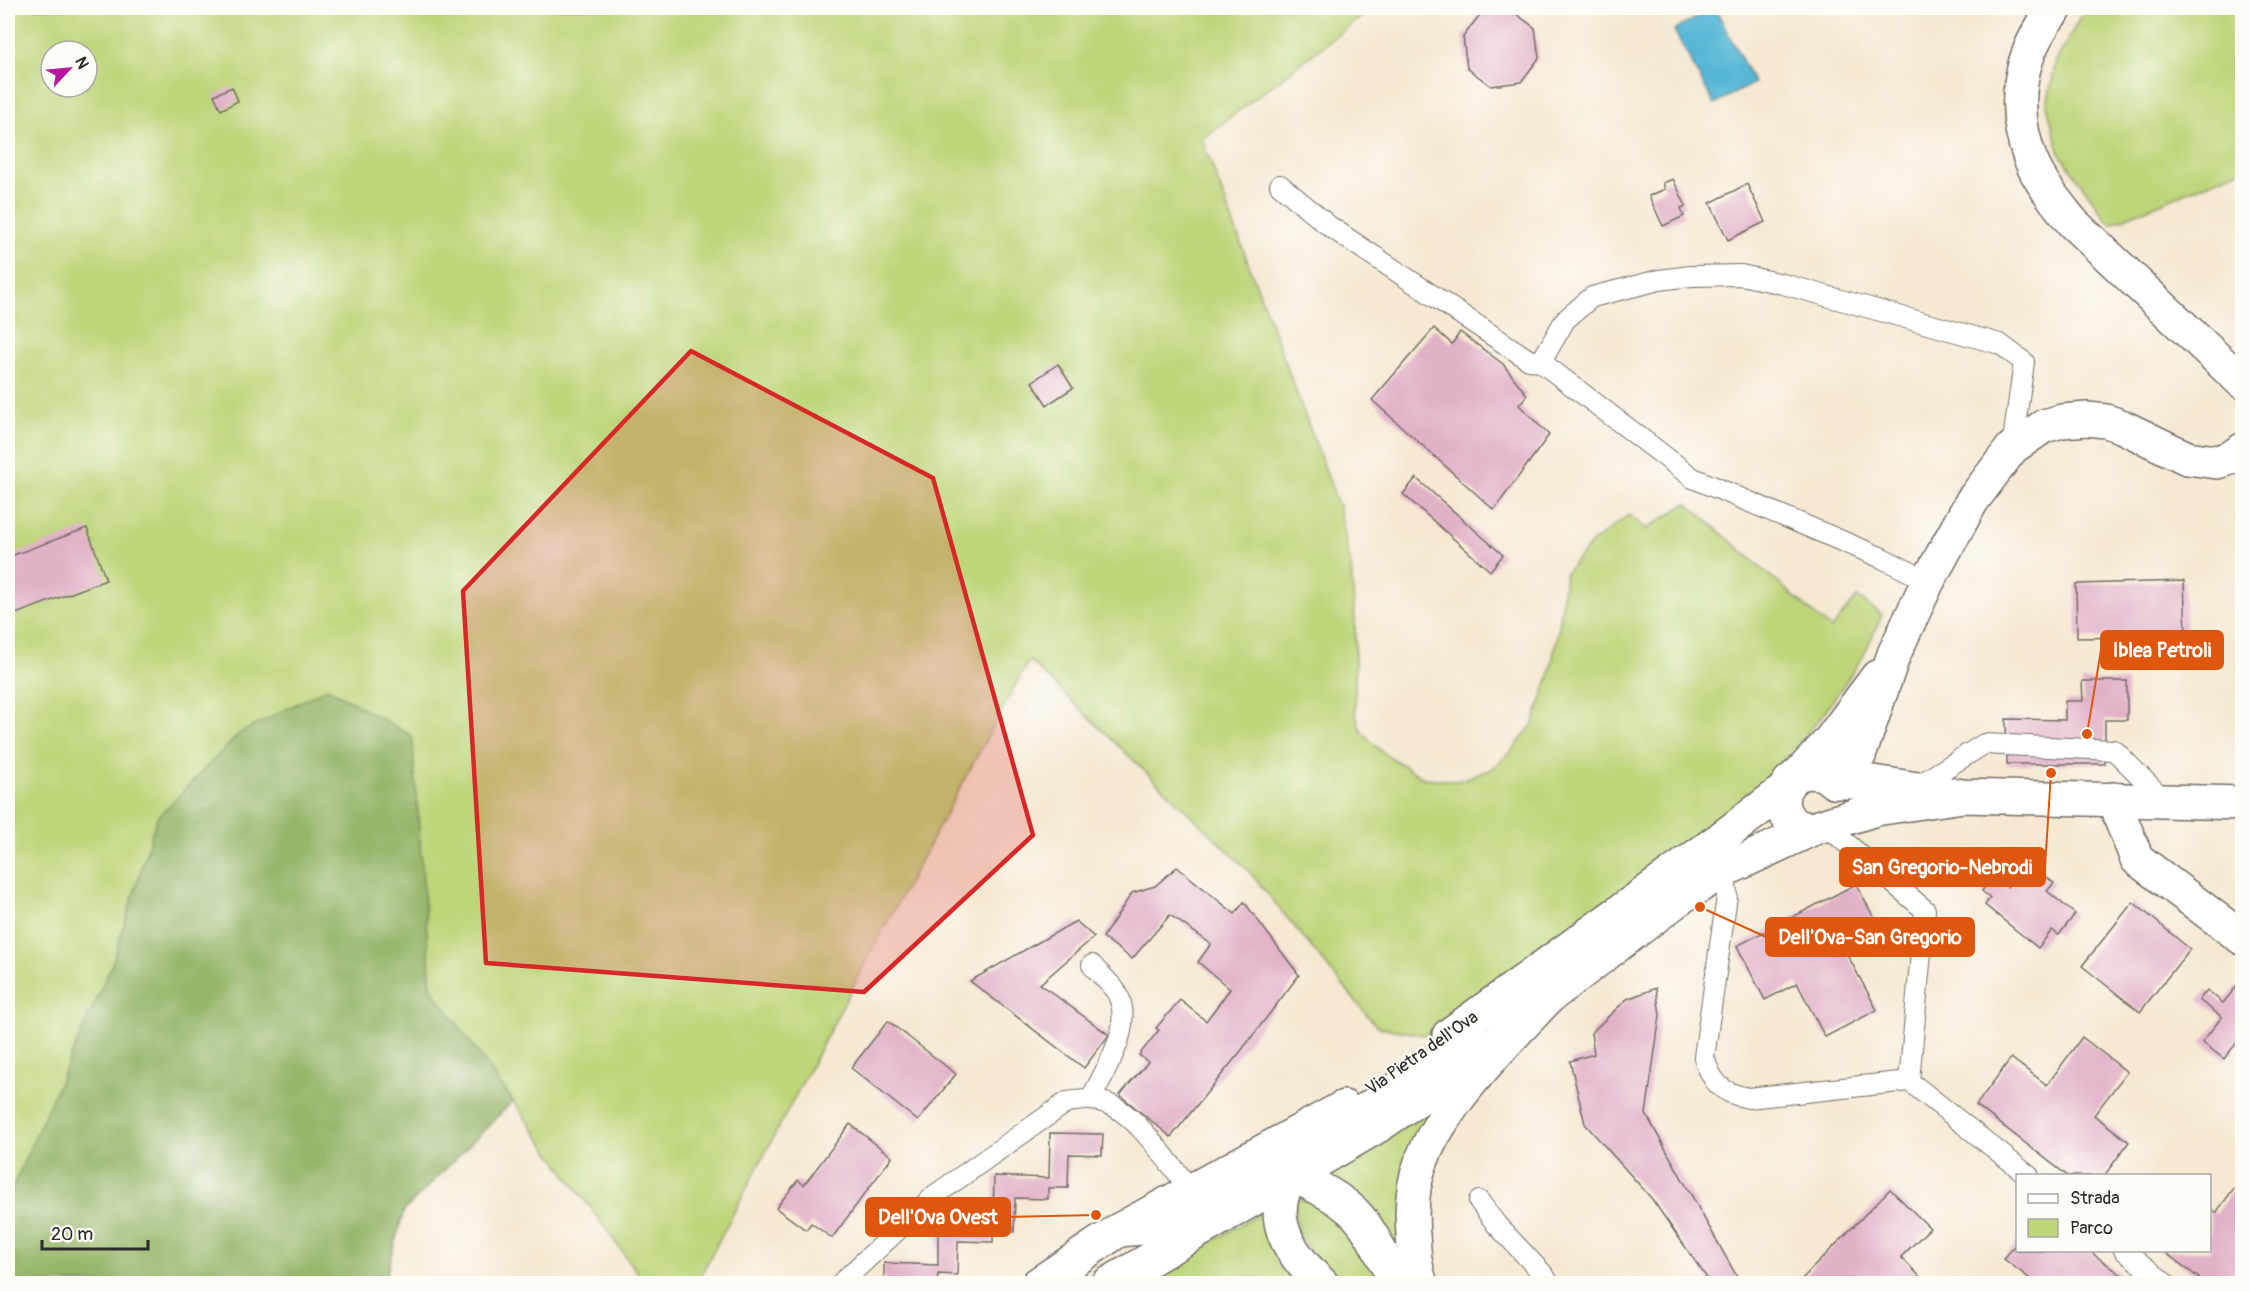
<svg xmlns="http://www.w3.org/2000/svg" width="2250" height="1291" font-family="Pangolin,sans-serif">
<style>
.green{fill:#bed57a;stroke:#748052;stroke-width:1.5;fill-rule:evenodd}
.forest{fill:#96b66a;stroke:#60704a;stroke-width:1.5}
.water{fill:#57b8d5;stroke:#417280;stroke-width:1.5}
.building{fill:#e1b1c8}
.lines{fill:none;stroke-linecap:round;stroke-linejoin:round}
.service-casing{stroke:#726d65;stroke-width:22}
.minor-casing{stroke:#726d65;stroke-width:36}
.secondary-casing{stroke:#726d65;stroke-width:36}
.motorway-casing{stroke:#726d65;stroke-width:36}
.service{stroke:#fff;stroke-width:20}
.minor{stroke:#fff;stroke-width:33}
.secondary{stroke:#fff;stroke-width:33}
.motorway{stroke:#fff;stroke-width:33}
.marked{fill:#d62828;fill-opacity:0.2;stroke:#d62828;stroke-width:4.5;stroke-linejoin:round}
.labels{text-anchor:middle;dominant-baseline:central;stroke-width:4.5;stroke-linejoin:round;paint-order:stroke}
.street-label{font-size:18px;fill:#2b2b2b;stroke:#fdfcf7}
.leader{fill:none;stroke:#df570e;stroke-width:2}
.callout-dot{fill:#df570e;stroke:#fdfcf7;stroke-width:2}
.callout{fill:#df570e;stroke:#df570e;stroke-width:2}
.callout-label{font-size:20px;text-anchor:middle;font-weight:bold;fill:#fff}
</style>
<rect width="100%" height="100%" fill="#fdfcf7"/>
<filter id="ink" filterUnits="userSpaceOnUse"><feTurbulence type="fractalNoise" baseFrequency=".0167" numOctaves="2"/><feDisplacementMap in="SourceGraphic" scale="12" xChannelSelector="R" yChannelSelector="G"/><feConvolveMatrix kernelMatrix="1 2 1 2 8 2 1 2 1" color-interpolation-filters="sRGB"/></filter>
<filter id="wash" filterUnits="userSpaceOnUse"><feTurbulence type="fractalNoise" baseFrequency=".008" numOctaves="4" result="noise"/><feDisplacementMap in="SourceGraphic" scale="24" xChannelSelector="R" yChannelSelector="G"/><feGaussianBlur stdDeviation="1.35" result="paint"/><feColorMatrix in="noise" values="0 0 0 0 0 0 0 0 0 0 0 0 0 0 0 0 0 1.4 0 .05"/><feComposite in="paint" operator="in"/></filter>
<g filter="url(#wash)">
<rect width="100%" height="100%" fill="#f6e8d2"/>
<g class="green">
<path d="M 8,8 L 1373,8 L 1202,139 L 1339,507 L 1351,567 L 1355,618 L 1355,711 L 1361,731 L 1382,752 L 1423,778 L 1457,781 L 1490,770 L 1511,752 L 1533,724 L 1550,673 L 1560,622 L 1565,573 L 1593,542 L 1629,515 L 1647,529 L 1687,503 L 1831,629 L 1857,597 L 1882,615 L 1863,657 L 1822,716 L 1757,790 L 1425,1035 L 1377,1027 L 1248,870 L 1029,660 L 870,954 L 696,1284 L 645,1283 L 431,988 L 420,851 L 157,818 L 113,962 L 11,1191 L 8,1193 ZM 51,51 L 87,51 L 87,87 L 51,87 Z"/>
<polygon points="2091,8 2242,8 2242,169 2110,224 2060,154 2047,105 2056,61 2081,16"/>
<polygon points="1424,1112 1429,1120 1402,1257 1329,1178 1327,1173"/>
<polygon points="1295,1199 1311,1201 1350,1226 1382,1283 1345,1283 1321,1263 1297,1233"/>
<path d="M 1260,1213 L 1266,1217 L 1297,1278 L 1296,1284 C 1273,1283 1250,1276 1226,1276 C 1199,1276 1173,1283 1146,1284 L 1147,1279 Z"/>
</g>
<polygon class="forest" points="327,688 412,736 431,988 513,1101 404,1211 384,1283 8,1283 8,1193 11,1191 113,962 157,818 240,733"/>
<polygon class="water" points="1715,8 1754,83 1714,104 1674,30"/>
<g id="blocks">
<g class="building">
<polygon points="1511,10 1535,28 1539,58 1521,82 1491,86 1467,68 1463,37 1481,13"/>
<polygon points="232,87 238,101 221,110 214,95"/>
<polygon points="1673,179 1686,206 1681,208 1684,216 1663,226 1649,196 1665,189 1663,183"/>
<polygon points="1747,184 1765,222 1728,240 1710,203"/>
<polygon points="1434,328 1452,344 1460,332 1503,364 1527,395 1519,405 1549,435 1494,510 1372,400"/>
<polygon points="1058,364 1073,388 1047,405 1032,382"/>
<polygon points="1416,478 1503,555 1490,571 1403,494"/>
<polygon points="87,528 106,580 8,617 8,557"/>
<polygon points="2184,581 2186,636 2077,638 2076,584"/>
<polygon points="2082,681 2127,681 2127,720 2105,720 2105,764 2007,764 2006,719 2065,720 2065,701 2083,701"/>
<polygon points="2027,862 2054,883 2047,891 2075,914 2059,935 2052,930 2038,948 1985,905 1990,898 1982,891 1993,876 2007,887"/>
<polygon points="1177,867 1235,914 1244,902 1299,975 1241,1051 1171,1137 1120,1095 1148,1062 1139,1055 1159,1030 1156,1028 1180,1000 1206,1021 1230,989 1198,962 1211,944 1170,915 1132,959 1103,937 1132,893 1155,886"/>
<polygon points="1856,884 1883,935 1847,954 1877,1010 1825,1037 1797,983 1765,1000 1737,946"/>
<polygon points="2133,902 2190,949 2140,1012 2082,966"/>
<polygon points="1076,921 1094,937 1040,984 1109,1035 1084,1068 970,981"/>
<polygon points="2237,986 2242,990 2242,1036 2224,1059 2202,1042 2222,1017 2199,1000 2207,990 2223,1003"/>
<polygon points="1656,988 1660,1015 1646,1114 1741,1284 1711,1284 1652,1199 1585,1124 1570,1061 1594,1054 1591,1033 1627,999"/>
<polygon points="888,1021 956,1074 918,1121 851,1068"/>
<polygon points="2082,1037 2127,1072 2094,1115 2129,1142 2104,1176 2068,1176 1976,1105 2011,1058 2047,1085"/>
<polygon points="850,1124 892,1157 832,1238 811,1223 806,1230 776,1208 798,1180 804,1185"/>
<polygon points="1050,1133 1103,1134 1102,1155 1069,1154 1068,1188 1048,1188 1048,1199 1015,1198 1014,1232 993,1231 993,1242 958,1241 957,1275 938,1274 937,1284 884,1284 884,1263 938,1265 938,1220 993,1221 994,1176 1049,1178"/>
<polygon points="2242,1177 2242,1284 2207,1284 2163,1251 2210,1251 2210,1208 2216,1213"/>
<polygon points="1890,1189 1930,1228 1901,1257 1927,1284 1797,1284"/>
<polygon points="2018,1240 2018,1251 2089,1251 2134,1284 2037,1284 2004,1259"/>
</g>
</g>
</g>
<g filter="url(#ink)">
<use href="#blocks" fill-opacity="0" stroke="#726d65" stroke-width="1.5"/>
<g class="lines">
<g class="service-casing">
<g id="service">
<polyline points="1280,185 1329,226 1529,360 1541,362 1565,320 1592,297 1659,280 1691,276 1741,275 1783,284 2000,344 2024,362 2012,448"/>
<polyline points="1541,362 1693,478 1882,558 1928,581"/>
<polyline points="1914,788 1984,744 2114,750 2164,800"/>
<polyline points="1825,825 1925,910 1909,1081 2029,1176"/>
<path d="M 1725,870 L 1727,896 L 1704,1057 C 1712,1083 1721,1093 1748,1098 L 1909,1081"/>
<path d="M 1091,1099 C 1105,1069 1135,1027 1117,993 C 1111,983 1099,974 1092,965"/>
<polyline points="1479,1201 1496,1224 1544,1275 1549,1284"/>
<polyline points="2124,1250 2166,1284"/>
<path d="M 840,1284 L 935,1195 L 1067,1102 C 1081,1100 1094,1098 1108,1104 C 1137,1114 1171,1167 1192,1191"/>
</g>
</g>
<g class="minor-casing">
<polyline id="minor" points="2113,799 2137,859 2242,938"/>
</g>
<g class="secondary-casing">
<g id="secondary">
<path d="M 2056,8 C 2019,51 2010,104 2030,158 C 2039,182 2057,203 2073,223 L 2242,382"/>
<polyline points="1799,774 1828,743 1877,677"/>
<polyline points="1834,782 1859,756 1894,654 1928,581 1972,501 2012,448 2044,426 2062,421 2087,419 2106,421 2121,426 2187,458 2217,462 2230,458 2242,450"/>
<polyline points="1963,796 1876,809 1812,829 1800,827 1791,822 1784,812 1782,801 1784,790 1790,781 1799,774 1810,772 1823,774 1834,782 1873,782 1963,796 2242,803"/>
<polyline points="1449,1035 1720,839 1784,790"/>
<polyline points="1038,1284 1119,1230 1344,1107"/>
<polyline points="1108,1284 1378,1126 1431,1090 1485,1051 1549,997 1680,898 1725,870 1812,829"/>
</g>
</g>
<g class="motorway-casing">
<g id="motorway">
<path d="M 1119,1230 L 1166,1226 L 1268,1171 C 1284,1171 1296,1177 1311,1184 C 1369,1213 1368,1231 1397,1284"/>
<path d="M 1322,1284 C 1271,1236 1266,1201 1310,1146 L 1443,1059 L 1473,1018"/>
<path d="M 1421,1284 C 1415,1267 1414,1252 1413,1234 C 1411,1210 1412,1185 1421,1162 C 1444,1102 1505,1044 1549,997"/>
</g>
</g>
<use href="#service" class="service"/>
<use href="#minor" class="minor"/>
<use href="#secondary" class="secondary"/>
<use href="#motorway" class="motorway"/>
</g>
</g>
<path class="marked" d="M 691,351 L 933,478 L 1033,835 L 864,992 L 486,963 L 463,591 Z"/>
<g class="labels">
<g class="street-label">
<text transform="translate(1422 1053) rotate(-35)">Via Pietra dell'Ova</text>
</g>
</g>
<path class="leader" d="M2087 734L2101 650M2051 773L2045 867M1700 907L1766 937M1096 1215L1010 1217"/>
<g class="callout-dot">
<circle cx="2087" cy="734" r="6"/>
<circle cx="2051" cy="773" r="6"/>
<circle cx="1700" cy="907" r="6"/>
<circle cx="1096" cy="1215" r="6"/>
</g>
<g class="callout">
<rect x="2101" y="631" width="122" height="38" rx="6"/>
<rect x="1840" y="848" width="205" height="38" rx="6"/>
<rect x="1766" y="918" width="208" height="38" rx="6"/>
<rect x="866" y="1198" width="144" height="38" rx="6"/>
</g>
<g class="callout-label">
<text x="2162" y="657">Iblea Petroli</text>
<text x="1942" y="874">San Gregorio-Nebrodi</text>
<text x="1870" y="944">Dell'Ova-San Gregorio</text>
<text x="938" y="1224">Dell'Ova Ovest</text>
</g>
<rect width="2250" height="1291" fill="none" stroke="#fdfcf7" stroke-width="30"/>
<rect x="2016" y="1174" width="195" height="78" fill="#fdfcf7" stroke="#a9a8a5" stroke-width="1.5"/>
<rect x="2028" y="1194" width="30" height="9" fill="#ffffff" stroke="#a9a8a5" stroke-width="1.5"/>
<text x="2070" y="1204" font-size="18" fill="#2b2b2b">Strada</text>
<rect x="2028" y="1219" width="30" height="18" fill="#bed57a" stroke="#a9a8a5" stroke-width="1.5"/>
<text x="2070" y="1234" font-size="18" fill="#2b2b2b">Parco</text>
<g transform="translate(69 69) rotate(64)"><circle r="28" fill="#fdfcf7" stroke="#a9a8a5" stroke-width="1.5"/>
<path d="M0-4.5L10 22L0 15L-10 22Z" fill="#b5179e"/>
<text y="-9" font-size="16" font-weight="bold" text-anchor="middle" fill="#2b2b2b">N</text>
</g>
<path d="M42 1240v9h106v-9" fill="none" stroke="#2b2b2b" stroke-width="3"/>
<text x="51" y="1240" font-size="18" fill="#2b2b2b" stroke="#fdfcf7" stroke-width="4.5" paint-order="stroke">20 m</text>
</svg>
